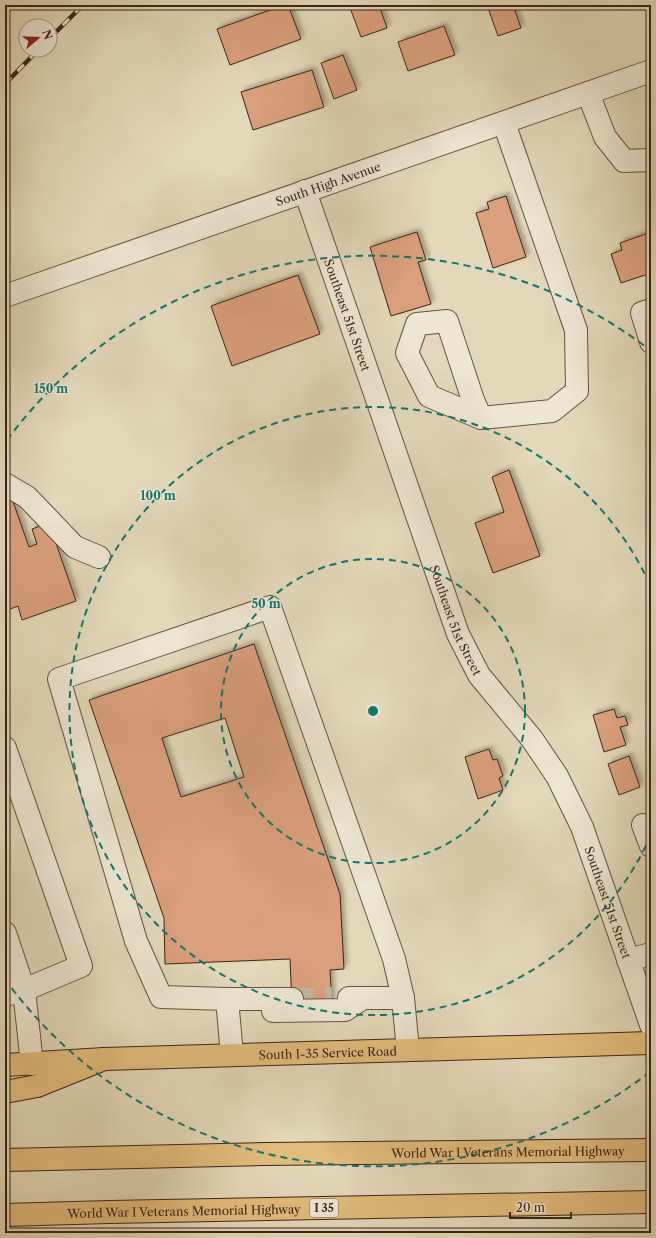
<svg xmlns="http://www.w3.org/2000/svg" width="656" height="1238" font-family="'Libre Caslon Text',serif">
<style>
.building{fill:#da9f7c;stroke:#39251b;fill-rule:evenodd;filter:url(#shadow)}
.lines{fill:none;stroke-linecap:round;stroke-linejoin:round}
.minor-tunnel{stroke:#c1b499;stroke-width:22;stroke-dasharray:22 11;stroke-linecap:butt}
.minor-casing{stroke:#645242;stroke-width:24}
.major-casing{stroke:#39251b;stroke-width:24}
.highway-casing{stroke:#39251b;stroke-width:24}
.minor{stroke:#ede6d2;stroke-width:22}
.major{stroke:#e2bc7c;stroke-width:22}
.highway{stroke:#e2bc7c;stroke-width:22}
.rail-casing{stroke:#39251b;stroke-width:4.5}
.rail{stroke:#ede6d2;stroke-width:3;stroke-dasharray:9;stroke-linecap:butt}
.ring{fill:none;stroke:#0f766e;stroke-width:2;stroke-dasharray:7 5}
.labels{text-anchor:middle;dominant-baseline:central;stroke-width:3;stroke-linejoin:round;paint-order:stroke}
.shield{fill:#ede6d2;stroke:#6f5f52;stroke-width:1}
.shield-label{font-size:11px;font-weight:bold;fill:#39251b}
.street-label{font-size:12px;fill:#39251b;stroke:#ede6d2}
.centre{fill:#0f766e;stroke:#ede6d2;stroke-width:2}
.ring-label{font-size:12px;text-anchor:middle;font-weight:bold;fill:#0f766e;stroke:#ede6d2;stroke-width:3;stroke-linejoin:round;paint-order:stroke}
</style>
<defs>
<filter id="shadow"><feDropShadow dx="3.5" dy="-3.5" stdDeviation="2" flood-color="#0004"/></filter>
</defs>
<rect width="100%" height="100%" fill="#e3d8b9"/>
<filter id="stains"><feTurbulence type="fractalNoise" baseFrequency=".005" numOctaves="4"/><feColorMatrix values="0 0 0 0 .2 0 0 0 0 .09 0 0 0 0 .02 0 0 0 .5 -.17"/></filter>
<radialGradient id="worn" r=".72"><stop offset=".6" stop-color="#630" stop-opacity="0"/><stop offset="1" stop-color="#630" stop-opacity=".3"/></radialGradient>
<g class="building">
<polygon points="284,5 288,5 301,39 230,65 217,29"/>
<polygon points="349,5 379,5 387,28 361,37"/>
<polygon points="487,5 513,5 521,28 498,36"/>
<polygon points="444,26 455,55 408,71 398,42"/>
<polygon points="343,55 357,90 334,99 321,63"/>
<polygon points="312,70 324,107 253,130 241,92"/>
<polygon points="506,196 526,257 493,268 476,213 489,209 487,202"/>
<polygon points="417,232 426,260 418,262 431,304 391,316 370,247"/>
<polygon points="651,232 651,273 621,283 611,254 622,250 620,243"/>
<polygon points="298,275 320,334 232,366 211,306"/>
<polygon points="509,470 540,556 493,573 475,523 504,512 492,477"/>
<polygon points="10,493 29,547 37,544 32,529 49,523 76,601 22,620 18,606 5,611 5,495"/>
<path d="M 254,644 L 340,894 L 344,969 L 330,970 L 332,1002 L 292,1004 L 290,959 L 165,964 L 164,918 L 89,700 ZM 225,718 L 244,777 L 181,797 L 162,738 Z"/>
<polygon points="614,709 617,718 625,716 628,725 620,727 626,745 604,752 593,715"/>
<polygon points="489,749 493,760 497,759 503,776 499,778 503,790 478,799 465,757"/>
<polygon points="629,756 640,787 619,795 608,764"/>
</g>
<g class="lines">
<polyline class="minor-tunnel" points="292,999 332,998"/>
<g class="minor-casing">
<g id="minor">
<polyline points="588,93 605,137 624,161 651,160"/>
<path id="s1" d="M 305,191 L 458,634 L 479,675 L 532,739 L 557,776 L 582,827 L 651,1025"/>
<path id="s2" d="M 5,296 L 651,71"/>
<polyline points="651,310 642,313 651,342"/>
<polyline points="481,418 473,400 447,321 417,324 407,353 429,396 481,418 552,411 577,391 576,330 504,123"/>
<polyline points="5,484 27,497 75,547 99,557"/>
<polyline points="5,748 81,966 24,990 5,933"/>
<polyline points="643,825 651,846"/>
<polyline points="628,960 651,954"/>
<polyline points="5,995 24,990 32,1064"/>
<polyline points="349,998 403,998"/>
<polyline points="227,999 232,1055"/>
<polyline points="292,999 227,999 161,997 136,941 59,679 270,607 394,959 403,998 408,1050"/>
<polyline points="273,1011 345,1010 363,998"/>
</g>
</g>
<g class="major-casing">
<g id="major">
<path id="s3" d="M 5,1065 L 104,1059 L 651,1043"/>
</g>
</g>
<g class="highway-casing">
<g id="highway">
<polyline points="5,1092 37,1086 104,1059"/>
<path id="s4" d="M 5,1160 L 263,1154 L 651,1150"/>
<path id="s5" d="M 5,1215 L 109,1212 L 651,1202"/>
</g>
</g>
<use href="#minor" class="minor"/>
<use href="#major" class="major"/>
<use href="#highway" class="highway"/>
<g class="rail-casing">
<g id="rail">
<polyline points="50,38 83,5"/>
<polyline points="5,84 38,50"/>
</g>
</g>
<use href="#rail" class="rail"/>
</g>
<g class="ring">
<circle cx="373" cy="711" r="152"/>
<path d="M651 835A304 304 0 1 1 651 587"/>
<path d="M650 1072A455 455 0 0 1 7 982M7 440A455 455 0 0 1 650 350"/>
</g>
<g class="labels">
<rect class="shield" x="310" y="1199" width="28" height="18" rx="3"/>
<g class="shield-label">
<text x="324" y="1208">I 35</text>
</g>
<g class="street-label">
<text stroke="none"><textPath href="#s2" startOffset="342">South High Avenue</textPath></text>
<text stroke="none"><textPath href="#s1" startOffset="131">Southeast 51st Street</textPath></text>
<text stroke="none"><textPath href="#s1" startOffset="455">Southeast 51st Street</textPath></text>
<text stroke="none"><textPath href="#s1" startOffset="779">Southeast 51st Street</textPath></text>
<text stroke="none"><textPath href="#s3" startOffset="323">South I-35 Service Road</textPath></text>
<text stroke="none"><textPath href="#s4" startOffset="503">World War I Veterans Memorial Highway</textPath></text>
<text stroke="none"><textPath href="#s5" startOffset="179">World War I Veterans Memorial Highway</textPath></text>
</g>
</g>
<circle cx="373" cy="711" r="6" class="centre"/>
<g class="ring-label">
<text x="51" y="393">150 m</text>
<text x="158" y="500">100 m</text>
<text x="266" y="608">50 m</text>
</g>
<rect width="656" height="1238" fill="none" stroke="#e3d8b9" stroke-width="20"/>
<rect x="6" y="6" width="644" height="1226" fill="none" stroke="#39251b" stroke-width="2"/>
<rect x="10" y="10" width="636" height="1218" fill="none" stroke="#39251b"/>
<g transform="translate(38 38) rotate(71)"><circle r="19" fill="#ede6d2" stroke="#a59989"/>
<path d="M0-3L7 15L0 10L-7 15Z" fill="#8f2418"/>
<text y="-6" font-size="11" font-weight="bold" text-anchor="middle" fill="#39251b">N</text>
</g>
<path d="M510 1212v6h61v-6" fill="none" stroke="#39251b" stroke-width="2"/>
<text x="516" y="1212" font-size="12" fill="#39251b" stroke="#ede6d2" stroke-width="3" paint-order="stroke">20 m</text>
<rect width="100%" height="100%" filter="url(#stains)"/>
<rect width="100%" height="100%" fill="url(#worn)"/>
</svg>
